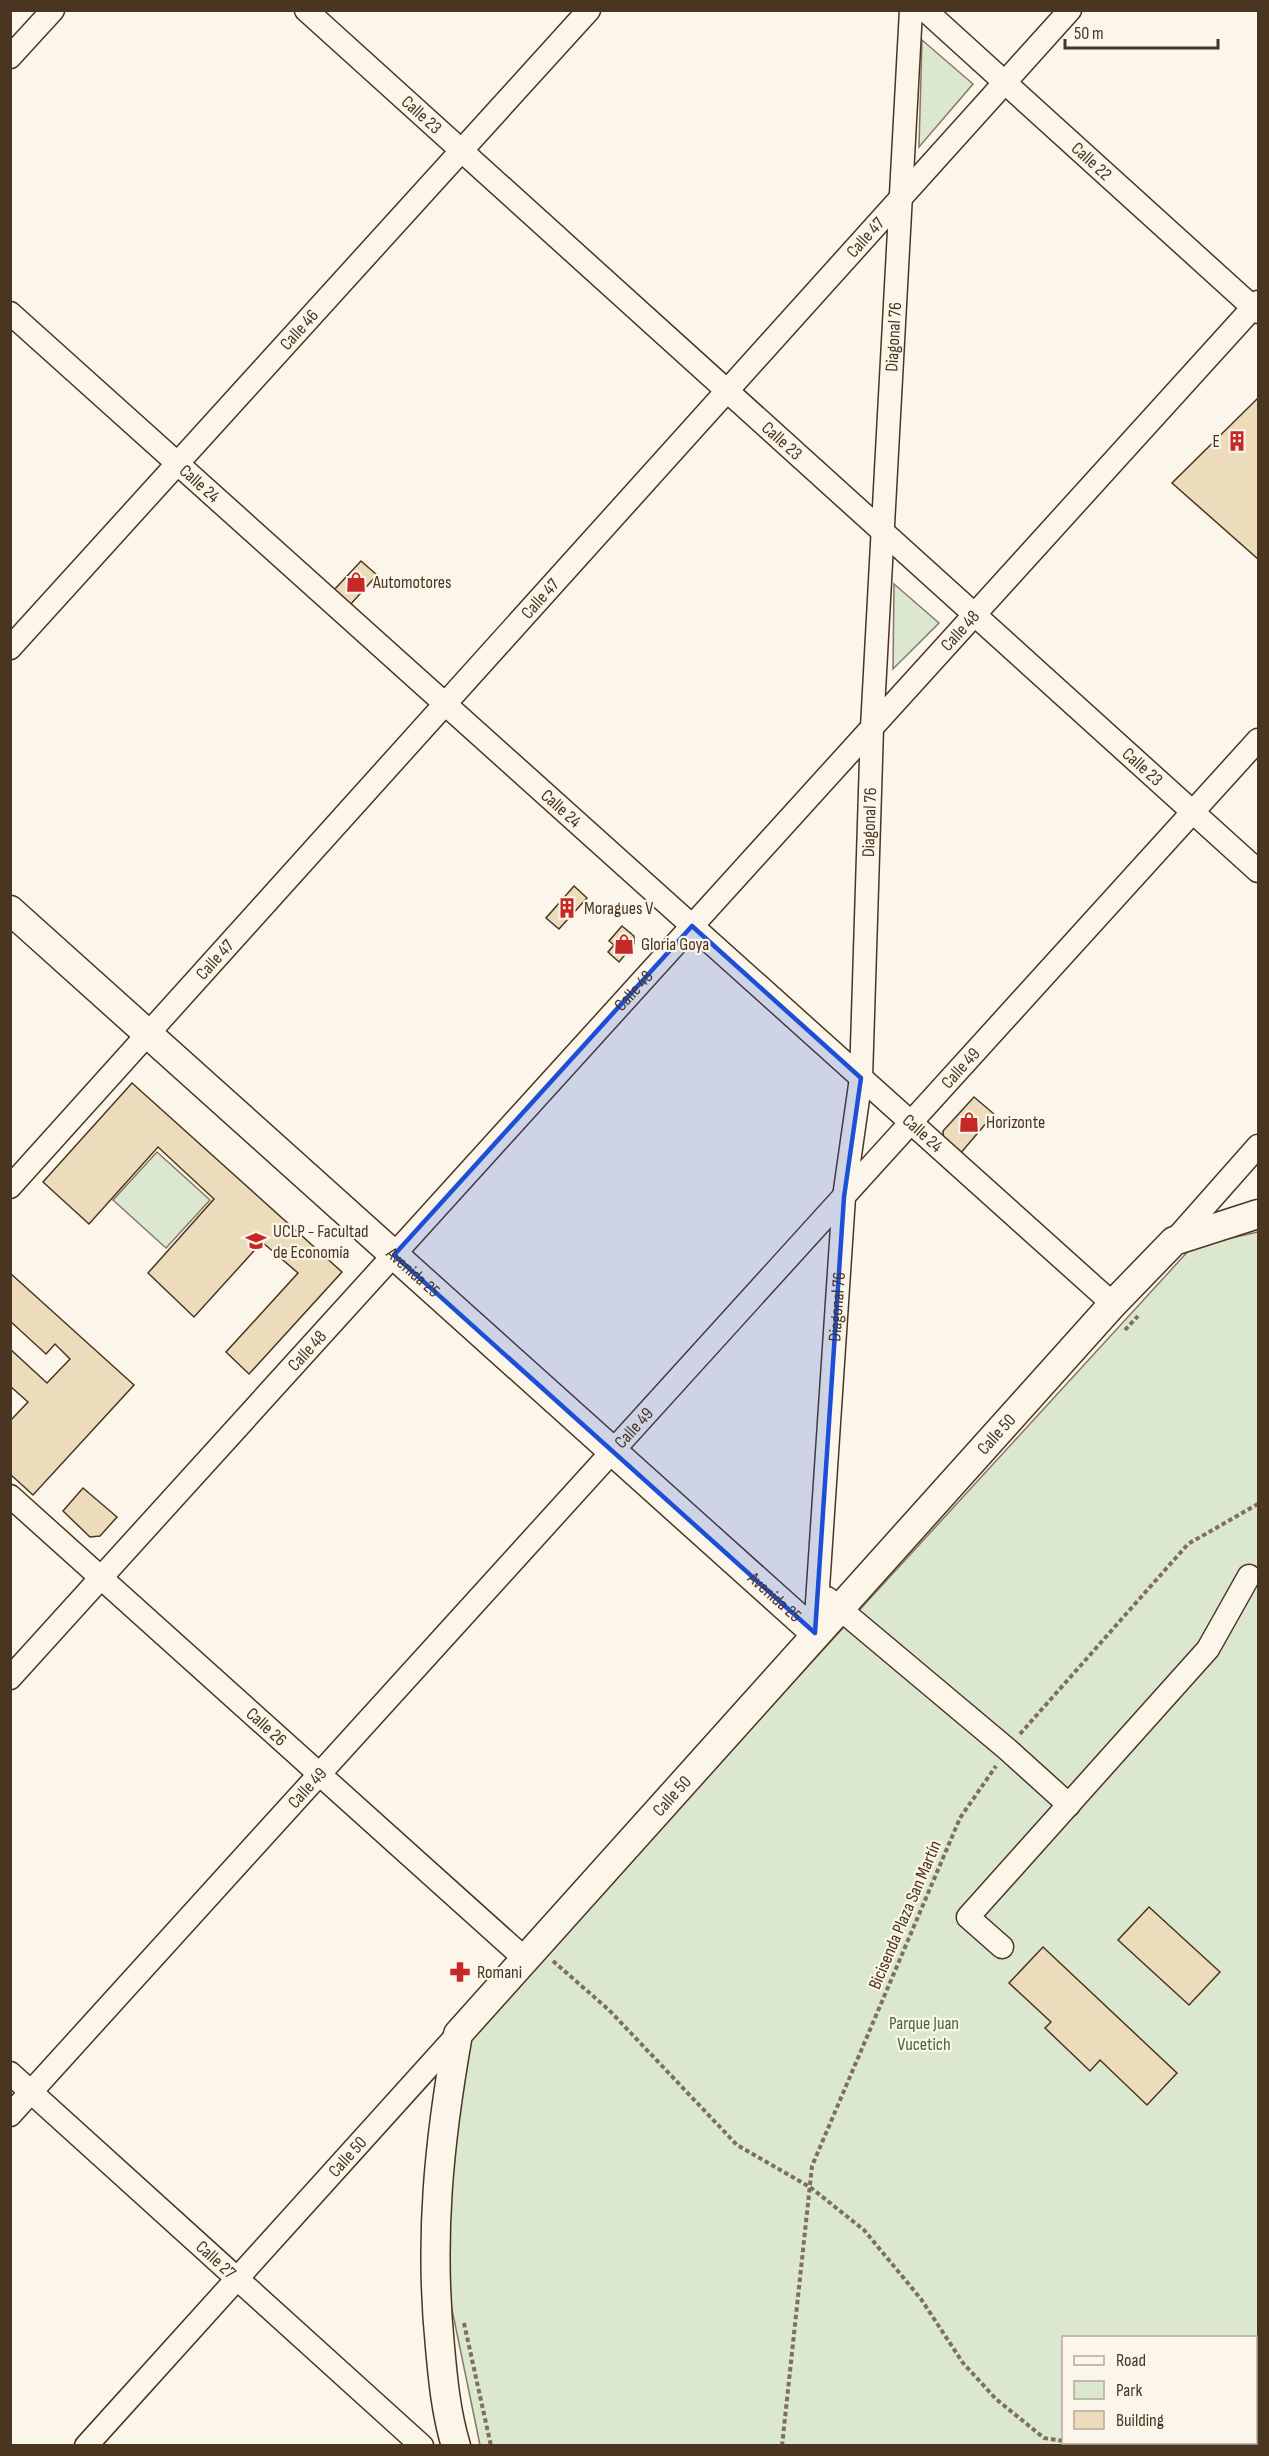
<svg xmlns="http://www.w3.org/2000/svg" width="1269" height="2456" font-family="'Sofia Sans Condensed',sans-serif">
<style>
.green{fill:#dce7d0;stroke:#887966;stroke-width:1.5;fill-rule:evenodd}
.building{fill:#ecdcbc;stroke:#4a3520;stroke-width:1.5}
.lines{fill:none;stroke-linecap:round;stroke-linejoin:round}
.minor-casing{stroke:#4a3520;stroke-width:25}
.major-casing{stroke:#4a3520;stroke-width:31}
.path{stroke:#7f6f5c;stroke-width:4;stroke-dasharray:4.5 3;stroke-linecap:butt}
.minor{stroke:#fbf6e9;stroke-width:22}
.major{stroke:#fbf6e9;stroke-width:28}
.marked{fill:#1d4ed8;fill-opacity:0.2;stroke:#1d4ed8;stroke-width:4.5;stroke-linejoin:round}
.labels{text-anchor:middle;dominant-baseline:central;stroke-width:4.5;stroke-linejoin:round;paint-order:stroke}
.street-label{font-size:18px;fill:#4a3520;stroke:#fbf6e9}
.poi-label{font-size:18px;fill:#4a3520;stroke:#fbf6e9;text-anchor:start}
.park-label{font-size:18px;fill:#436837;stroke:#fbf6e9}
</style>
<rect width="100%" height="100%" fill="#fbf6e9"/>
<g class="green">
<polygon points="922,40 973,84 919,147"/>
<polygon points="894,584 939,623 893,669"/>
<polygon points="157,1152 210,1200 166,1248 113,1200"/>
<path d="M 1258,1232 L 1258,2445 L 480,2445 L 441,2256 L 470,2035 L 1192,1247 ZM 1064,2338 L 1256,2338 L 1256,2442 L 1064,2442 Z"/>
</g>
<g class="building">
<polygon points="1258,398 1258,559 1172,483"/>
<polygon points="361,561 377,575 350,605 334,590"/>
<polygon points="574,886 587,898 559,929 546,918"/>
<polygon points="622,926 634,936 634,944 619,962 608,952 614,945 609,941"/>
<polygon points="132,1083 342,1272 249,1374 226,1352 298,1273 262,1242 194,1317 148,1273 214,1199 158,1147 89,1224 43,1182"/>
<polygon points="974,1097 994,1114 959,1155 944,1143 943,1131"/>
<polygon points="10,1273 134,1385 33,1495 10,1474 10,1421 28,1402 10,1386 10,1349 47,1383 70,1359 55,1344 46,1354 10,1321"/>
<polygon points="83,1488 117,1517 100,1536 90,1537 63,1511"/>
<polygon points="1149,1907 1220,1972 1189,2005 1118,1940"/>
<polygon points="1043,1947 1177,2073 1147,2105 1100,2060 1090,2071 1045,2028 1051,2022 1009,1983"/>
</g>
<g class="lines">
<g class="minor-casing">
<g id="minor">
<path id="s1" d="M 306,10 L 1258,871"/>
<path id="s2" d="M 925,10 L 1258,312"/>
<polyline points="10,57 53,10"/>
<path id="s3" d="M 10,313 L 1113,1304"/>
<path id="s4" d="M 10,648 L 589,10"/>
<path id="s5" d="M 10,1187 L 1070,10"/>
<polyline points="1174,1241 1258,1146"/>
<path id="s6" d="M 10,1496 L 524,1958"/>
<polyline points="827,1598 1007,1749 1069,1805"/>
<path id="s7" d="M 815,1633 L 844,1197 L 861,1078 L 872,728 L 911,10"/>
<path id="s8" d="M 10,1678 L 1258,302"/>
<polyline points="1002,1947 968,1917 1208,1649 1249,1576"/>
<path id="s9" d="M 10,2073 L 422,2446"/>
<path id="s10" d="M 10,2115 L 1258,740"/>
<path id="s11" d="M 86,2446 L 458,2034"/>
</g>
</g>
<g class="major-casing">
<g id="major">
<path id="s12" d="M 10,910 L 815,1633"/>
<path id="s13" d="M 456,2446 C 446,2413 443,2380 440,2347 C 429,2237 439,2141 458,2034 L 1113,1304 L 1174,1241 L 1258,1214"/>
</g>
</g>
<g class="path">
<polyline points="1125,1330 1138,1316"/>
<polyline points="1020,1734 1188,1544 1258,1504"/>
<polyline points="553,1961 609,2010 737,2145 810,2187 864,2230 921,2299 963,2363 996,2399 1044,2438 1064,2441"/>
<polyline points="464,2323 491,2446"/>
<polyline points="1074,2442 1093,2446"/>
<polyline points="782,2446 812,2166 960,1818 996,1766"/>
</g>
<use href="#minor" class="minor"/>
<use href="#major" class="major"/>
</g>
<path class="marked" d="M 692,926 L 861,1078 L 844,1197 L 815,1633 L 394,1255 Z"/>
<defs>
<g id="building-bare" transform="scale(1.62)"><path d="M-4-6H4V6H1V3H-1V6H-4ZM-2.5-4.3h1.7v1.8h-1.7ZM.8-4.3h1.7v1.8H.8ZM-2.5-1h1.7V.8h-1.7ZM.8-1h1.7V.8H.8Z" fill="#c62828" stroke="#fbf6e9" stroke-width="2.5" paint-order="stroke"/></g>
<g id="shop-bare" transform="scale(1.62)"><path d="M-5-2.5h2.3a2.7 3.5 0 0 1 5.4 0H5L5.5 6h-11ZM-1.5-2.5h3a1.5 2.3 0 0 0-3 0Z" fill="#c62828" stroke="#fbf6e9" stroke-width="2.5" paint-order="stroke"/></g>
<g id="university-bare" transform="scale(1.62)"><path d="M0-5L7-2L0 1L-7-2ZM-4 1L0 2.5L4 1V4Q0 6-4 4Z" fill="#c62828" stroke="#fbf6e9" stroke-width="2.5" paint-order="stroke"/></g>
<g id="pharmacy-bare" transform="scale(1.62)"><path d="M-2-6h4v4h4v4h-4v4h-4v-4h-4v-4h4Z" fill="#c62828" stroke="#fbf6e9" stroke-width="2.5" paint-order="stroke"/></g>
</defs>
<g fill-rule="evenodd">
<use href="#building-bare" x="1237" y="441"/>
<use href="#shop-bare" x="356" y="582"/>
<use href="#building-bare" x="567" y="908"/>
<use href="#shop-bare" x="624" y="944"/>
<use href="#shop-bare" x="969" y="1122"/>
<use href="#university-bare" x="256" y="1241"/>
<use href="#pharmacy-bare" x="460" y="1972"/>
</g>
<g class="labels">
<g class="street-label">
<text stroke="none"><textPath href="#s1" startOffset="156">Calle 23</textPath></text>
<text stroke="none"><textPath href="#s2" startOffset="225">Calle 22</textPath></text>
<text stroke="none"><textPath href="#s5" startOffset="1278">Calle 47</textPath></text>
<text stroke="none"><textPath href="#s4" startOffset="430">Calle 46</textPath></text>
<text stroke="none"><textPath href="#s7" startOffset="1299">Diagonal 76</textPath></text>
<text stroke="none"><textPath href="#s1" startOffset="642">Calle 23</textPath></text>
<text stroke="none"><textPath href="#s3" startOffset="255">Calle 24</textPath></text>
<text stroke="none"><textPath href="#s5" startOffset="792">Calle 47</textPath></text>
<text stroke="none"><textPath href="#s8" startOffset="1414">Calle 48</textPath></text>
<text stroke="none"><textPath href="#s1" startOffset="1128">Calle 23</textPath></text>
<text stroke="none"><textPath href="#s3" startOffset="741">Calle 24</textPath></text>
<text stroke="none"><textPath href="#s7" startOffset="813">Diagonal 76</textPath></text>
<text stroke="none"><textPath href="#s5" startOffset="306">Calle 47</textPath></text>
<text stroke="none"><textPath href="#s8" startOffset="928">Calle 48</textPath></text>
<text stroke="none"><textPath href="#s10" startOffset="1414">Calle 49</textPath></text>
<text stroke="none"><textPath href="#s3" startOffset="1227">Calle 24</textPath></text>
<text stroke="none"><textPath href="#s12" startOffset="542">Avenida 25</textPath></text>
<text stroke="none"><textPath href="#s7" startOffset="327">Diagonal 76</textPath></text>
<text stroke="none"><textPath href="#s8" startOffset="442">Calle 48</textPath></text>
<text stroke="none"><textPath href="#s10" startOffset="928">Calle 49</textPath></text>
<text stroke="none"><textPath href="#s13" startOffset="1221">Calle 50</textPath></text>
<text stroke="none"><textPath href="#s12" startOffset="1028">Avenida 25</textPath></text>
<text stroke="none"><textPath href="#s6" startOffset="345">Calle 26</textPath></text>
<text stroke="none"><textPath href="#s10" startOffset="442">Calle 49</textPath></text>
<text stroke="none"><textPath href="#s13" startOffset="735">Calle 50</textPath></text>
<text transform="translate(905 1915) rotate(-67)">Bicisenda Plaza San Martín</text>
<text stroke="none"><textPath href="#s11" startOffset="390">Calle 50</textPath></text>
<text stroke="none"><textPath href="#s9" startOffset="278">Calle 27</textPath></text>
</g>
<g class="poi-label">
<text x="1220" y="441" text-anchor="end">E</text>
<text x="373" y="582">Automotores</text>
<text x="584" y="908">Moragues V</text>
<text x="641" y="944">Gloria Goya</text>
<text x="986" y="1122">Horizonte</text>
<text x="273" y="1231">UCLP - Facultad<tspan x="273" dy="21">de Economía</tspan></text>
<text x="477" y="1972">Romani</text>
</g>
<g class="park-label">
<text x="924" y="2023">Parque Juan<tspan x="924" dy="21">Vucetich</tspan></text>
</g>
</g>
<rect width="1269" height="2456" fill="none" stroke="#4a3520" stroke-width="24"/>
<rect x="1062" y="2336" width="195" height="108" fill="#fbf6e9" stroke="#b4a999" stroke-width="1.5"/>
<rect x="1074" y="2356" width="30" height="9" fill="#fbf6e9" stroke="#b4a999" stroke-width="1.5"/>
<text x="1116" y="2366" font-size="18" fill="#4a3520">Road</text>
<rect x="1074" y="2381" width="30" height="18" fill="#dce7d0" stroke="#b4a999" stroke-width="1.5"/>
<text x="1116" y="2396" font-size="18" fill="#4a3520">Park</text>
<rect x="1074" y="2411" width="30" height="18" fill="#ecdcbc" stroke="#b4a999" stroke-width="1.5"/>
<text x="1116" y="2426" font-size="18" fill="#4a3520">Building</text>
<path d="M1065 39v9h153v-9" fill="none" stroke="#4a3520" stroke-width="3"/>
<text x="1074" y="39" font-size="18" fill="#4a3520" stroke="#fbf6e9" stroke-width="4.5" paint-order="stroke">50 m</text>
</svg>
